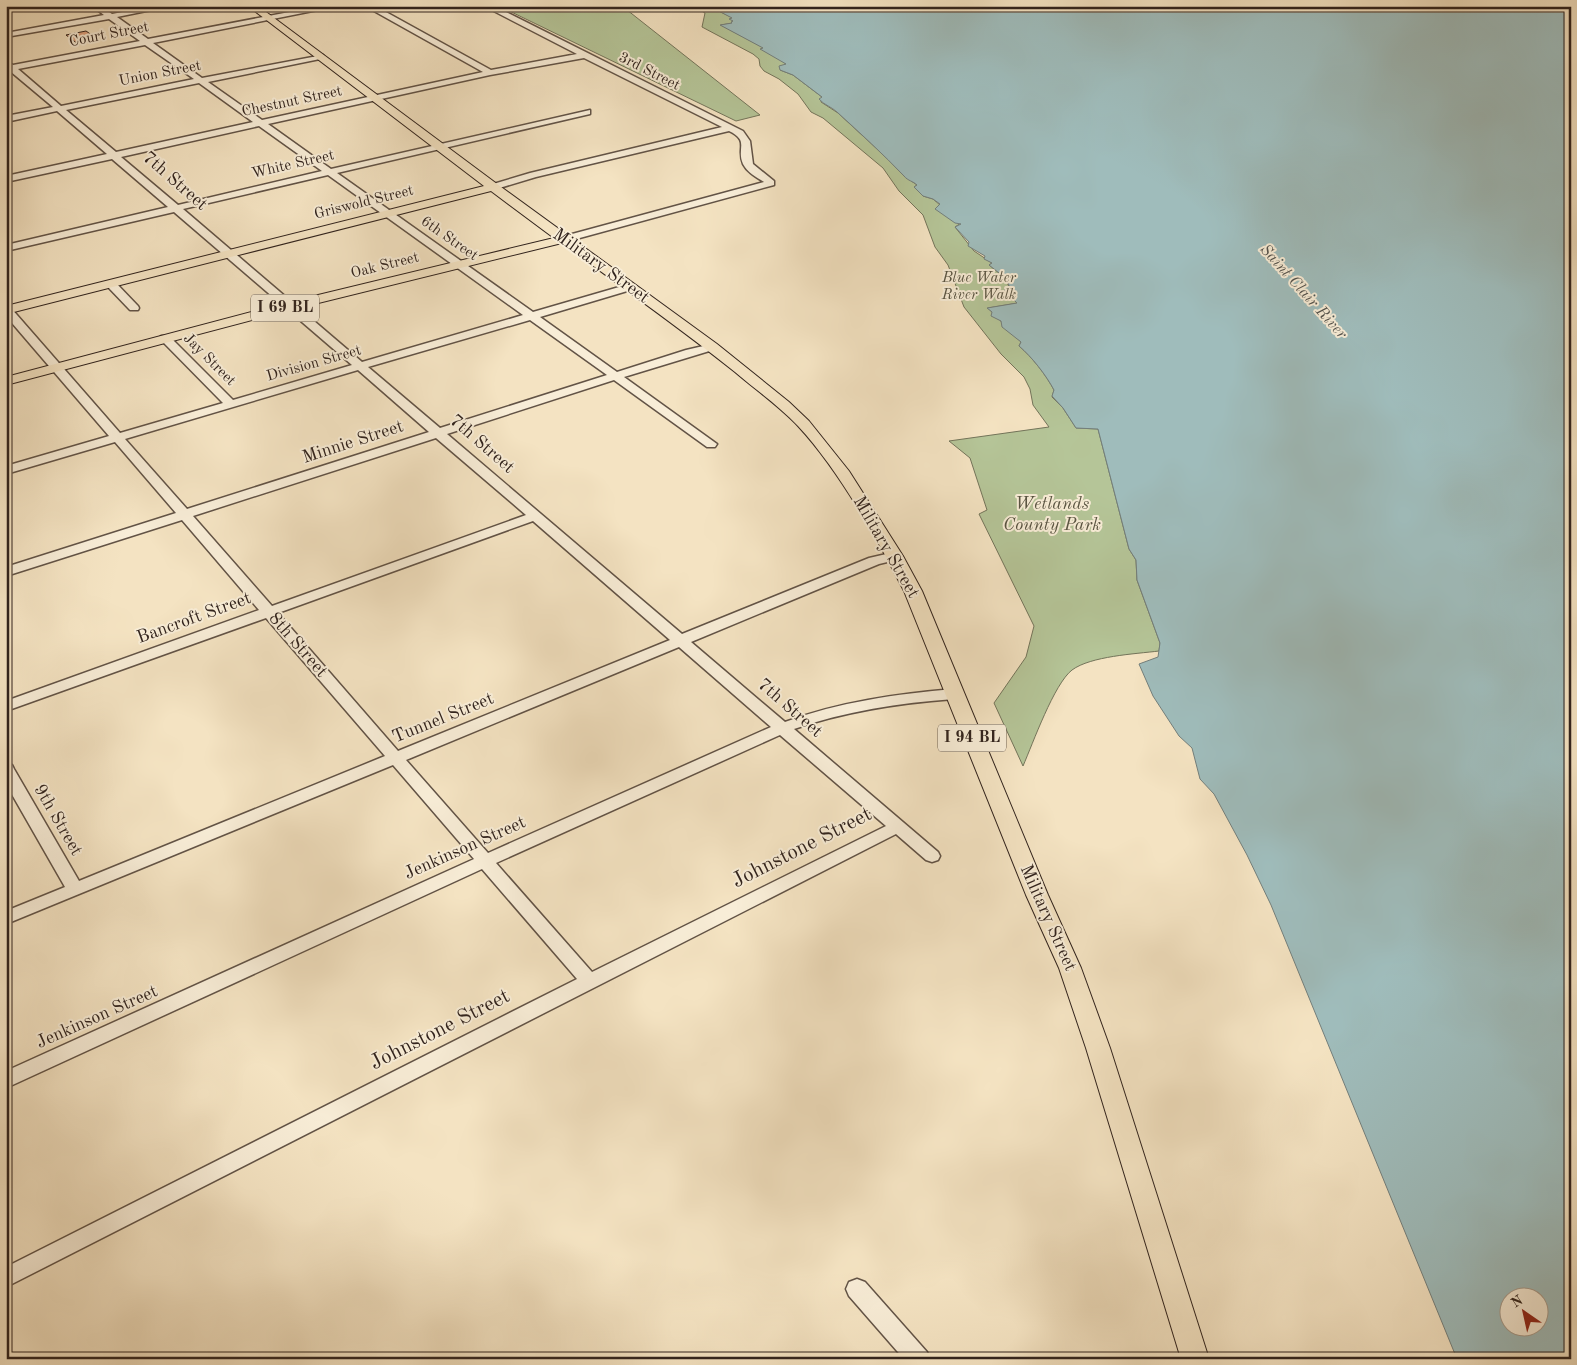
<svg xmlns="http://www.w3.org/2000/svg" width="1577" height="1365" font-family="'Old Standard TT',serif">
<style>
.green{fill:#b5c598;stroke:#73745a}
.water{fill:#9fbcbb;stroke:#737f7c;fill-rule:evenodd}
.building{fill:#e1a27d;stroke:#31231d}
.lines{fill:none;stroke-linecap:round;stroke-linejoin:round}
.minor-casing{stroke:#625346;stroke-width:3}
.major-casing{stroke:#31231d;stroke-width:2}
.minor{fill:#f8edd7;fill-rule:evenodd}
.major{fill:#f4e3c2;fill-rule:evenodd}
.labels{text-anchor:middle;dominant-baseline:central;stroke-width:4;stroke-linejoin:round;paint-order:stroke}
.far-street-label{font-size:15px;fill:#31231d;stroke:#f8edd7}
.far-park-label{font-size:15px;font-style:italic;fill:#595442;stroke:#f8edd7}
.far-water-label{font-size:16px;font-style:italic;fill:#52514c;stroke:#f8edd7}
.shield{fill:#f8edd7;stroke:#6d6055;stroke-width:1}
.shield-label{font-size:16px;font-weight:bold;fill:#31231d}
.street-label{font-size:18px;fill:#31231d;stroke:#f8edd7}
.park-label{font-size:18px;font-style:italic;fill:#595442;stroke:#f8edd7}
.near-street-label{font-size:21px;fill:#31231d;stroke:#f8edd7}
</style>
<rect width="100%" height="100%" fill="#f4e3c2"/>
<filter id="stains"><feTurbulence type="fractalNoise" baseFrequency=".004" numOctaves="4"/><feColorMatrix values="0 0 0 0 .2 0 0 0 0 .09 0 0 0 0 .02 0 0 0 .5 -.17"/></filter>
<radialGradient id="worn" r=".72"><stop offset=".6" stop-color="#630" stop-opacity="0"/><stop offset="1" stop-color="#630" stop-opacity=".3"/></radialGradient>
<g class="green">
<polygon points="499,6 622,6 760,115 736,121"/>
<path d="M 693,6 L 709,6 L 733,18 L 733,23 L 721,25 L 764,48 L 786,64 L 780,70 L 793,75 L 822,97 L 821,102 L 838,113 L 889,160 L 904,176 L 917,185 L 914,187 L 923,196 L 933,199 L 940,205 L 936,209 L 961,223 L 955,227 L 974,251 L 992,263 L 989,265 L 999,273 L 1001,280 L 1007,283 L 1010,288 L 1004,290 L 1018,303 L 988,308 L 1021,342 L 1019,346 C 1032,357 1046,375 1054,390 L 1052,397 L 1063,408 L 1076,428 L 1098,429 L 1129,549 L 1136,560 L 1137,580 L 1160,643 L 1159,651 C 1135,654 1091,656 1072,670 C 1054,684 1033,743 1023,766 L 994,703 L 1026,657 L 1034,626 L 979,514 L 987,510 L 970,458 L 949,441 L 1049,427 L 1033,405 L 1030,389 L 1024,377 L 1001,354 L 964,307 L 948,265 L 935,247 L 923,215 L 899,191 L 883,168 L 823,118 L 811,112 L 798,94 L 779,79 L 764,71 L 760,66 L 759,59 L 753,54 L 702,27 L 705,13 Z"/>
</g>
<path class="water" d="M 709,6 L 1571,6 L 1571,1359 L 1457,1359 L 1271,905 L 1247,855 L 1214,794 L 1200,779 L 1192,748 L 1179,736 L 1153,696 L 1139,664 L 1158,657 L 1160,643 L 1137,580 L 1136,560 L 1129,549 L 1098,429 L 1076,428 L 1063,408 L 1052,396 L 1054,390 C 1046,375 1032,357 1019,346 L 1021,342 L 1002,327 L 1001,321 L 991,316 L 992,312 L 987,308 L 1017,303 L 1004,290 L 1010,288 L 1008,283 L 1001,280 L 999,273 L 989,265 L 992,263 L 984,259 L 985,256 L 968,246 L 969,242 L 955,227 L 961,224 L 955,223 L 935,209 L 940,204 L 933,199 L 923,196 L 914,187 L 917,185 C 913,181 908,181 904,176 C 883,154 860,133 837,112 C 832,107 824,105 819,99 L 822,97 L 793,75 L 780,70 L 779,66 L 786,64 L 760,49 L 763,48 L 720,25 L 732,23 L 731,22 L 733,21 L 729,19 L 732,18 ZM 1510,1298 L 1540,1298 L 1540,1328 L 1510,1328 Z"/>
<polygon class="building" points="86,31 99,40 78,44 66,35"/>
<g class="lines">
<g class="minor-casing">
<g id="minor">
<path d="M 92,6 L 101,6 L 112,14 L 153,6 L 171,6 L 117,17 L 148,39 L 321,6 L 338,6 L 153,43 L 202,78 L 323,55 L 324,57 L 320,59 L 208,82 L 262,120 L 483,72 L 365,6 L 375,6 L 491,70 L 577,54 L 484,6 L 494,6 L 743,131 L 750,141 L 753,164 L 774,181 L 774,185 L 565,242 L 560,239 L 561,237 L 764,182 C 756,177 747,172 743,164 C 736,148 750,141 729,131 L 536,177 L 493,190 L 490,189 L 490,185 L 530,173 L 722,127 L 584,58 L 490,75 L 268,124 L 331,169 L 590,110 L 590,114 L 337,173 L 533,312 L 626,285 L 634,285 L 635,287 L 634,289 L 540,317 L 617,372 L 686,350 L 712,344 L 716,345 L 718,347 L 716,349 L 624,377 L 717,444 L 715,447 L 707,447 L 614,380 L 447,434 L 682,634 L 869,558 L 895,552 L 900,553 L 902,556 L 900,559 L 879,564 L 691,642 L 785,722 C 839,702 896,694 954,689 L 959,691 L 962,694 L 959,697 L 954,699 C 899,703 846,711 794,729 L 938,852 L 940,856 L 938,860 L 932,862 L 926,860 L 896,834 L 6,1287 L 6,1267 L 577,979 L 482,869 L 6,1088 L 6,1071 L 474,859 L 393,765 L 6,924 L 6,911 L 65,887 L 6,784 L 6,764 L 12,765 L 14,769 L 79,881 L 385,756 L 266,618 L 6,711 L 6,701 L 259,610 L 182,520 L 6,576 L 6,567 L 176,513 L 115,442 L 6,474 L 6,466 L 109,436 L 6,316 L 6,306 L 10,307 L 120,433 L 223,403 L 161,340 L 159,338 L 161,336 L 169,336 L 233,400 L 352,365 L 174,212 L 6,251 L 6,245 L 168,207 L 112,159 L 6,182 L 6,176 L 107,154 L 57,111 L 6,122 L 6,116 L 53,107 L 10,71 L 6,71 L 6,61 L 13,65 L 140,41 L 109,19 L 6,37 L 6,33 L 104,15 ZM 145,45 L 194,79 L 61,106 L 18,69 ZM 199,83 L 253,122 L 116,152 L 66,110 ZM 259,126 L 322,171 L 178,205 L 121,157 ZM 328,175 L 523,315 L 362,362 L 183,209 ZM 530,320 L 607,375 L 440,428 L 368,367 ZM 358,370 L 429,432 L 187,509 L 125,439 ZM 436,438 L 526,515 L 272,606 L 193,516 ZM 533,521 L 670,640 L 398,751 L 278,613 ZM 679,647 L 771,727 L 488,853 L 406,760 ZM 780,735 L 886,826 L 592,972 L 496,863 Z"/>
<polygon points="111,281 115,282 138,306 139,308 138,310 130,310 107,286 106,284"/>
<polygon points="857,1279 865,1282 927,1352 930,1359 904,1359 849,1296 846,1289 849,1282"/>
</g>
</g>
<g class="major-casing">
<path id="major" d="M 248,6 L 258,6 L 497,184 L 717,344 L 789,402 L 809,421 L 849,471 L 903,556 L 922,591 L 1048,895 L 1081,968 L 1110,1048 L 1209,1359 L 1181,1359 L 1086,1048 L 1059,968 L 1026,895 L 904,591 C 877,538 838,469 798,426 C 779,406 756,390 735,372 C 679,327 620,286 562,243 L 294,309 L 6,385 L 6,377 L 285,303 L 554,238 L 491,191 L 6,314 L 6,306 L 484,186 Z"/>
</g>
<use href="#minor" class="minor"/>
<use href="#major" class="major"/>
</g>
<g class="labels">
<g class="far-street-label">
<text transform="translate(109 35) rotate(-11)">Court Street</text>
<text transform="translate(649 72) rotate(27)">3rd Street</text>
<text transform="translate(160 74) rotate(-11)">Union Street</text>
<text transform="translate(292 102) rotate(-12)">Chestnut Street</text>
<text transform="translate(293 165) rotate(-13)">White Street</text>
<text transform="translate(364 203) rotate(-14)">Griswold Street</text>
<text transform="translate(449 239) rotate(35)">6th Street</text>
<text transform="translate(385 266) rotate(-14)">Oak Street</text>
<text transform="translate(209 360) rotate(45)">Jay Street</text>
<text transform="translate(314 364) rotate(-16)">Division Street</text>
</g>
<g class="far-park-label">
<text x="979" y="278">Blue Water<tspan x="979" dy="17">River Walk</tspan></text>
</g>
<g class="far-water-label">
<text transform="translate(1303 292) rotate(48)">Saint Clair River</text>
</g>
<g class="shield">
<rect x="251" y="294.5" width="68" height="27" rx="4"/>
<rect x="938" y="724.5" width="68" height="27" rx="4"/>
</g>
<g class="shield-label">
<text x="285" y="308">I 69 BL</text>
<text x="972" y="738">I 94 BL</text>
</g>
<g class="street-label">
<text transform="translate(175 181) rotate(41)">7th Street</text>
<text transform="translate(601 266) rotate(36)">Military Street</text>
<text transform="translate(353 442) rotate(-18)">Minnie Street</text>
<text transform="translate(482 444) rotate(41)">7th Street</text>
<text transform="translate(886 547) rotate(60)">Military Street</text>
<text transform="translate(194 618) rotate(-20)">Bancroft Street</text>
<text transform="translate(298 645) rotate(49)">8th Street</text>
<text transform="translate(790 708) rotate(41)">7th Street</text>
<text transform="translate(443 718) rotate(-22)">Tunnel Street</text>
<text transform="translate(58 820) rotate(60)">9th Street</text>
<text transform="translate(465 848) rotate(-24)">Jenkinson Street</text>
<text transform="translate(1048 918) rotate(66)">Military Street</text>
<text transform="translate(97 1017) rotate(-24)">Jenkinson Street</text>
</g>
<g class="park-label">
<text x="1052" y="504">Wetlands<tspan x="1052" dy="21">County Park</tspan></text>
</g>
<g class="near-street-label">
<text transform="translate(802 848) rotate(-27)">Johnstone Street</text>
<text transform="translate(440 1030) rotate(-27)">Johnstone Street</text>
</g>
</g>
<rect width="1577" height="1365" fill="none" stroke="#f4e3c2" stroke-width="25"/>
<rect x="8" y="8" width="1562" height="1350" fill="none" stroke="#31231d" stroke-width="2.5"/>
<rect x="12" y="12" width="1552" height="1340" fill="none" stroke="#31231d"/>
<g transform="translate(1524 1312) rotate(326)"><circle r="24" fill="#f8edd7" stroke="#a89c8d"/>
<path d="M0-4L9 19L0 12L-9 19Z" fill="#8f2418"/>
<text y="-8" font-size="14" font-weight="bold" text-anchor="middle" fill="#31231d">N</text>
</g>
<rect width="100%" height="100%" filter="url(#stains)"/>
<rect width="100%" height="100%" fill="url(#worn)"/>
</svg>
